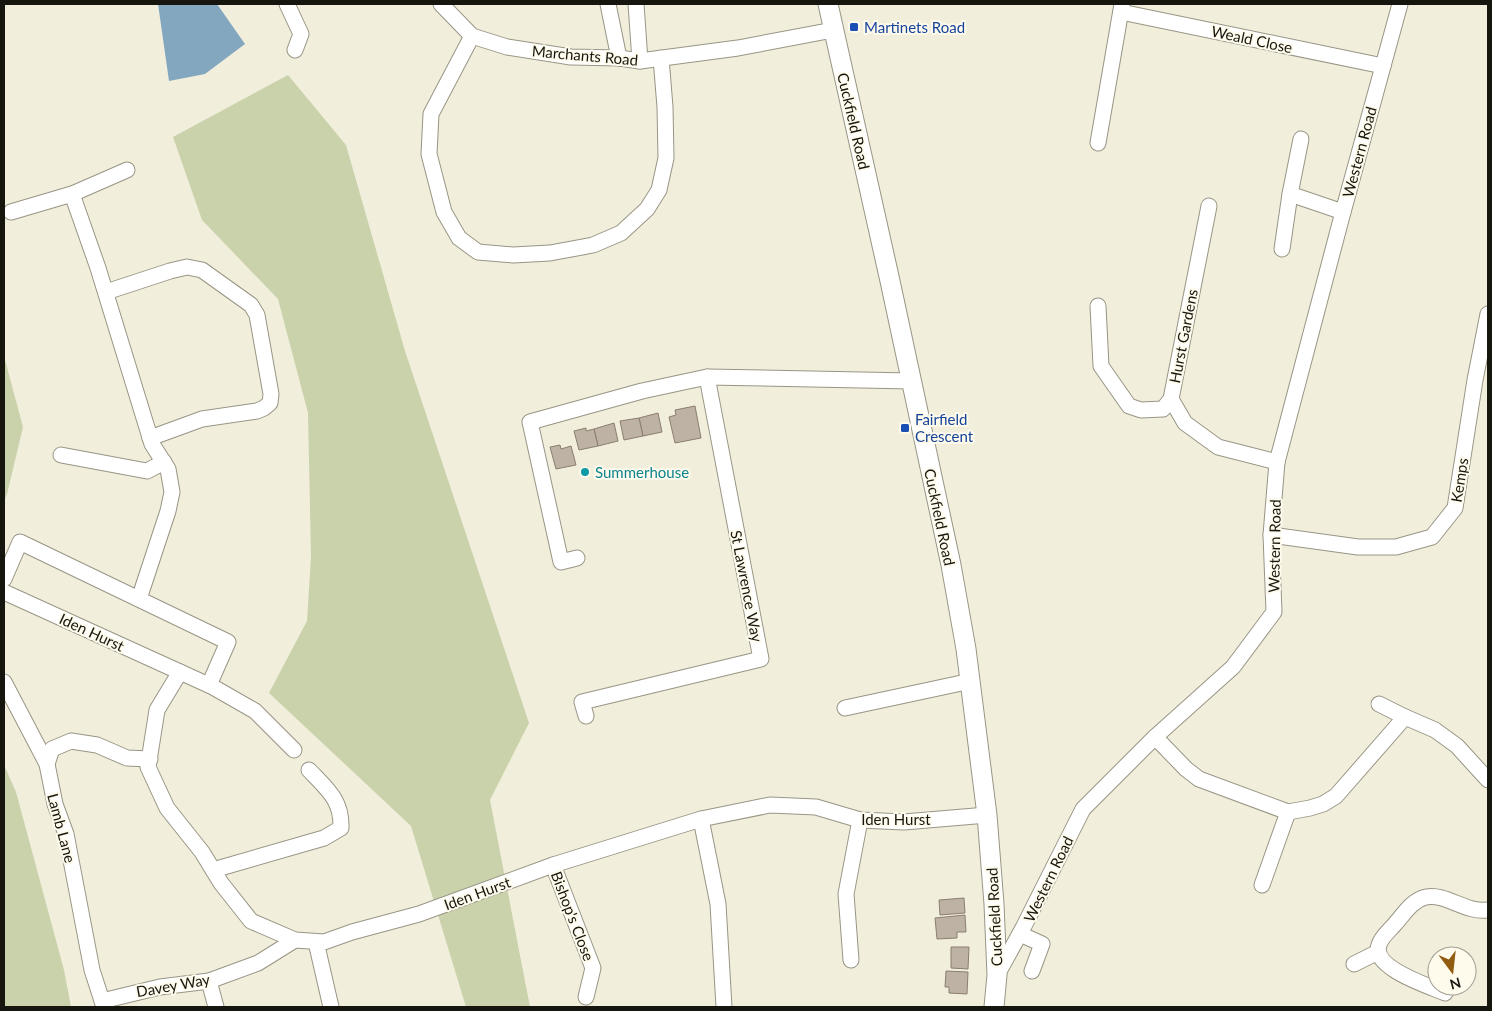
<svg xmlns="http://www.w3.org/2000/svg" width="1492" height="1011" font-family="Lato,sans-serif">
<style>
.green{fill:#cad2ab}
.water{fill:#83a7bf}
.building{fill:#beb2a4;stroke:#8a7e71}
.lines{fill:none;stroke-linecap:round;stroke-linejoin:round}
.minor-casing{stroke:#999585;stroke-width:17}
.tertiary-casing{stroke:#999585;stroke-width:21}
.minor{stroke:#fff;stroke-width:15}
.tertiary{stroke:#fff;stroke-width:19}
.transit-dot{fill:#1a4fb4;stroke:#fefbed;stroke-width:2}
.culture-dot{fill:#0f9aa8;stroke:#fefbed;stroke-width:2}
.labels{text-anchor:middle;dominant-baseline:central;stroke-width:4;stroke-linejoin:round;paint-order:stroke}
.transit-label{font-size:15px;fill:#164399;stroke:#fefbed;text-anchor:start}
.street-label{font-size:15px;fill:#16150e;stroke:#fefbed}
.culture-label{font-size:15px;fill:#0d838f;stroke:#fefbed;text-anchor:start}
</style>
<rect width="100%" height="100%" fill="#f2eedc"/>
<g class="green">
<polygon points="288,75 346,145 405,351 529,723 490,800 530,1007 466,1007 411,826 269,693 307,621 311,557 308,413 278,299 202,220 173,137"/>
<polygon points="4,356 23,427 7,494 4,501"/>
<polygon points="4,765 16,792 64,970 71,1007 4,1007"/>
</g>
<polygon class="water" points="158,4 217,4 245,44 205,74 169,81"/>
<g class="building">
<polygon points="695,406 701,438 675,443 669,417 676,415 675,410"/>
<polygon points="658,413 662,432 643,436 639,418"/>
<polygon points="639,418 643,436 624,440 620,421"/>
<polygon points="614,423 618,441 598,446 594,429"/>
<polygon points="586,428 586,431 594,429 598,446 579,450 574,431"/>
<polygon points="560,445 561,449 571,446 576,465 556,469 550,447"/>
<polygon points="588,467 590,474 582,476 581,469"/>
<polygon points="964,898 965,913 940,915 939,900"/>
<polygon points="965,915 966,932 957,932 957,938 937,939 935,918"/>
<polygon points="951,947 969,947 968,969 951,968"/>
<polygon points="946,971 968,972 967,994 949,993 949,987 945,987"/>
</g>
<g class="lines">
<g class="minor-casing">
<g id="minor">
<polyline points="287,4 301,34 295,50"/>
<polyline points="441,4 472,36 507,47 571,57 619,58 640,61 738,48 833,30"/>
<polyline points="608,4 619,58"/>
<polyline points="636,4 640,61"/>
<polyline points="1121,12 1383,66"/>
<polyline points="472,36 431,114 429,154 444,212 459,238 478,252 513,255 550,253 593,245 621,233 647,209 659,190 666,158 665,107 661,58"/>
<polyline points="1301,139 1290,194 1343,212"/>
<polyline points="1098,143 1122,4"/>
<polyline points="72,194 98,268 152,444 168,469 172,492 168,511 139,599"/>
<polyline points="1209,206 1171,399 1185,423 1218,447 1277,462"/>
<polyline points="11,212 72,194 127,170"/>
<polyline points="1282,249 1290,194"/>
<polyline points="106,292 170,271 187,267 202,270 251,305 257,315 271,394 270,403 264,408 257,411 202,419 150,438"/>
<polyline points="1098,306 1101,366 1129,406 1141,410 1163,409 1171,399"/>
<polyline points="61,455 147,471 164,462"/>
<polyline points="1271,535 1358,547 1396,547 1432,537 1455,508 1475,380 1488,314"/>
<polyline points="577,558 561,562 530,422 642,391 707,377 911,381"/>
<polyline points="4,579 20,542 228,642 209,685"/>
<polyline points="4,592 213,687 255,711 294,750"/>
<polyline points="180,672 157,710 148,767 167,808 202,852 221,883 251,921 295,940 324,942 352,932 419,914 553,865 701,819 770,805 816,807 860,820 904,822 987,815"/>
<polyline points="4,682 47,764"/>
<polyline points="1379,704 1405,717"/>
<polyline points="845,708 971,681"/>
<polyline points="586,716 582,702 761,659 707,377"/>
<polyline points="1155,737 1186,769 1199,779 1288,812 1310,808 1323,804 1336,796 1405,717 1435,730 1457,746 1488,780"/>
<polyline points="701,819 718,904 724,1007"/>
<polyline points="553,865 593,968 586,997"/>
<path d="M 213,870 L 324,838 L 341,828 C 342,800 327,789 309,770"/>
<polyline points="1262,885 1288,812"/>
<polyline points="1020,934 1042,944 1032,971"/>
<polyline points="316,942 331,1007"/>
<polyline points="851,960 846,894 860,820"/>
<polyline points="1354,964 1378,952"/>
<polyline points="997,975 1024,926 1083,809 1155,737 1233,667 1274,612 1271,535 1277,462 1343,212 1400,4"/>
<polyline points="209,981 216,1007"/>
<path d="M 1445,993 C 1429,986 1371,968 1379,945 C 1381,937 1390,930 1395,924 C 1404,914 1412,900 1426,897 C 1446,893 1465,913 1488,910"/>
<polyline points="102,1001 160,987 209,981 258,963 295,940"/>
<polyline points="104,1007 92,970 66,834 55,804 47,764 52,749 71,741 97,745 127,758 150,759"/>
</g>
</g>
<g class="tertiary-casing">
<polyline id="tertiary" points="828,4 890,281 951,565 966,649 987,815 994,904 997,975 994,1007"/>
</g>
<use href="#minor" class="minor"/>
<use href="#tertiary" class="tertiary"/>
</g>
<g class="transit-dot">
<rect x="849" y="22" width="10" height="10" rx="2.5"/>
<rect x="900" y="423" width="10" height="10" rx="2.5"/>
</g>
<circle class="culture-dot" cx="585" cy="472" r="5"/>
<g class="labels">
<g class="transit-label">
<text x="864" y="27">Martinets Road</text>
<text x="915" y="419">Fairfield<tspan x="915" dy="17">Crescent</tspan></text>
</g>
<g class="street-label">
<text transform="translate(1252 39) rotate(12)">Weald Close</text>
<text transform="translate(585 55) rotate(5)">Marchants Road</text>
<text transform="translate(854 121) rotate(77)">Cuckfield Road</text>
<text transform="translate(1359 152) rotate(-75)">Western Road</text>
<text transform="translate(1183 336) rotate(-79)">Hurst Gardens</text>
<text transform="translate(1459 480) rotate(-81)">Kemps</text>
<text transform="translate(940 517) rotate(78)">Cuckfield Road</text>
<text transform="translate(1274 546) rotate(-89)">Western Road</text>
<text transform="translate(747 586) rotate(79)">St Lawrence Way</text>
<text transform="translate(92 632) rotate(25)">Iden Hurst</text>
<text x="896" y="819">Iden Hurst</text>
<text transform="translate(62 828) rotate(75)">Lamb Lane</text>
<text transform="translate(1048 879) rotate(-64)">Western Road</text>
<text transform="translate(477 893) rotate(-20)">Iden Hurst</text>
<text transform="translate(573 916) rotate(69)">Bishop's Close</text>
<text transform="translate(994 917) rotate(-93)">Cuckfield Road</text>
<text transform="translate(173 985) rotate(-10)">Davey Way</text>
</g>
<g class="culture-label">
<text x="595" y="472">Summerhouse</text>
</g>
</g>
<rect width="1492" height="1011" fill="none" stroke="#16150e" stroke-width="10"/>
<g transform="translate(1452 971) rotate(165)"><circle r="24" fill="#fefbed" stroke="#a19f94"/>
<path d="M0-4L9 19L0 12L-9 19Z" fill="#915b10"/>
<text y="-8" font-size="14" font-weight="bold" text-anchor="middle" fill="#16150e">N</text>
</g>
</svg>
